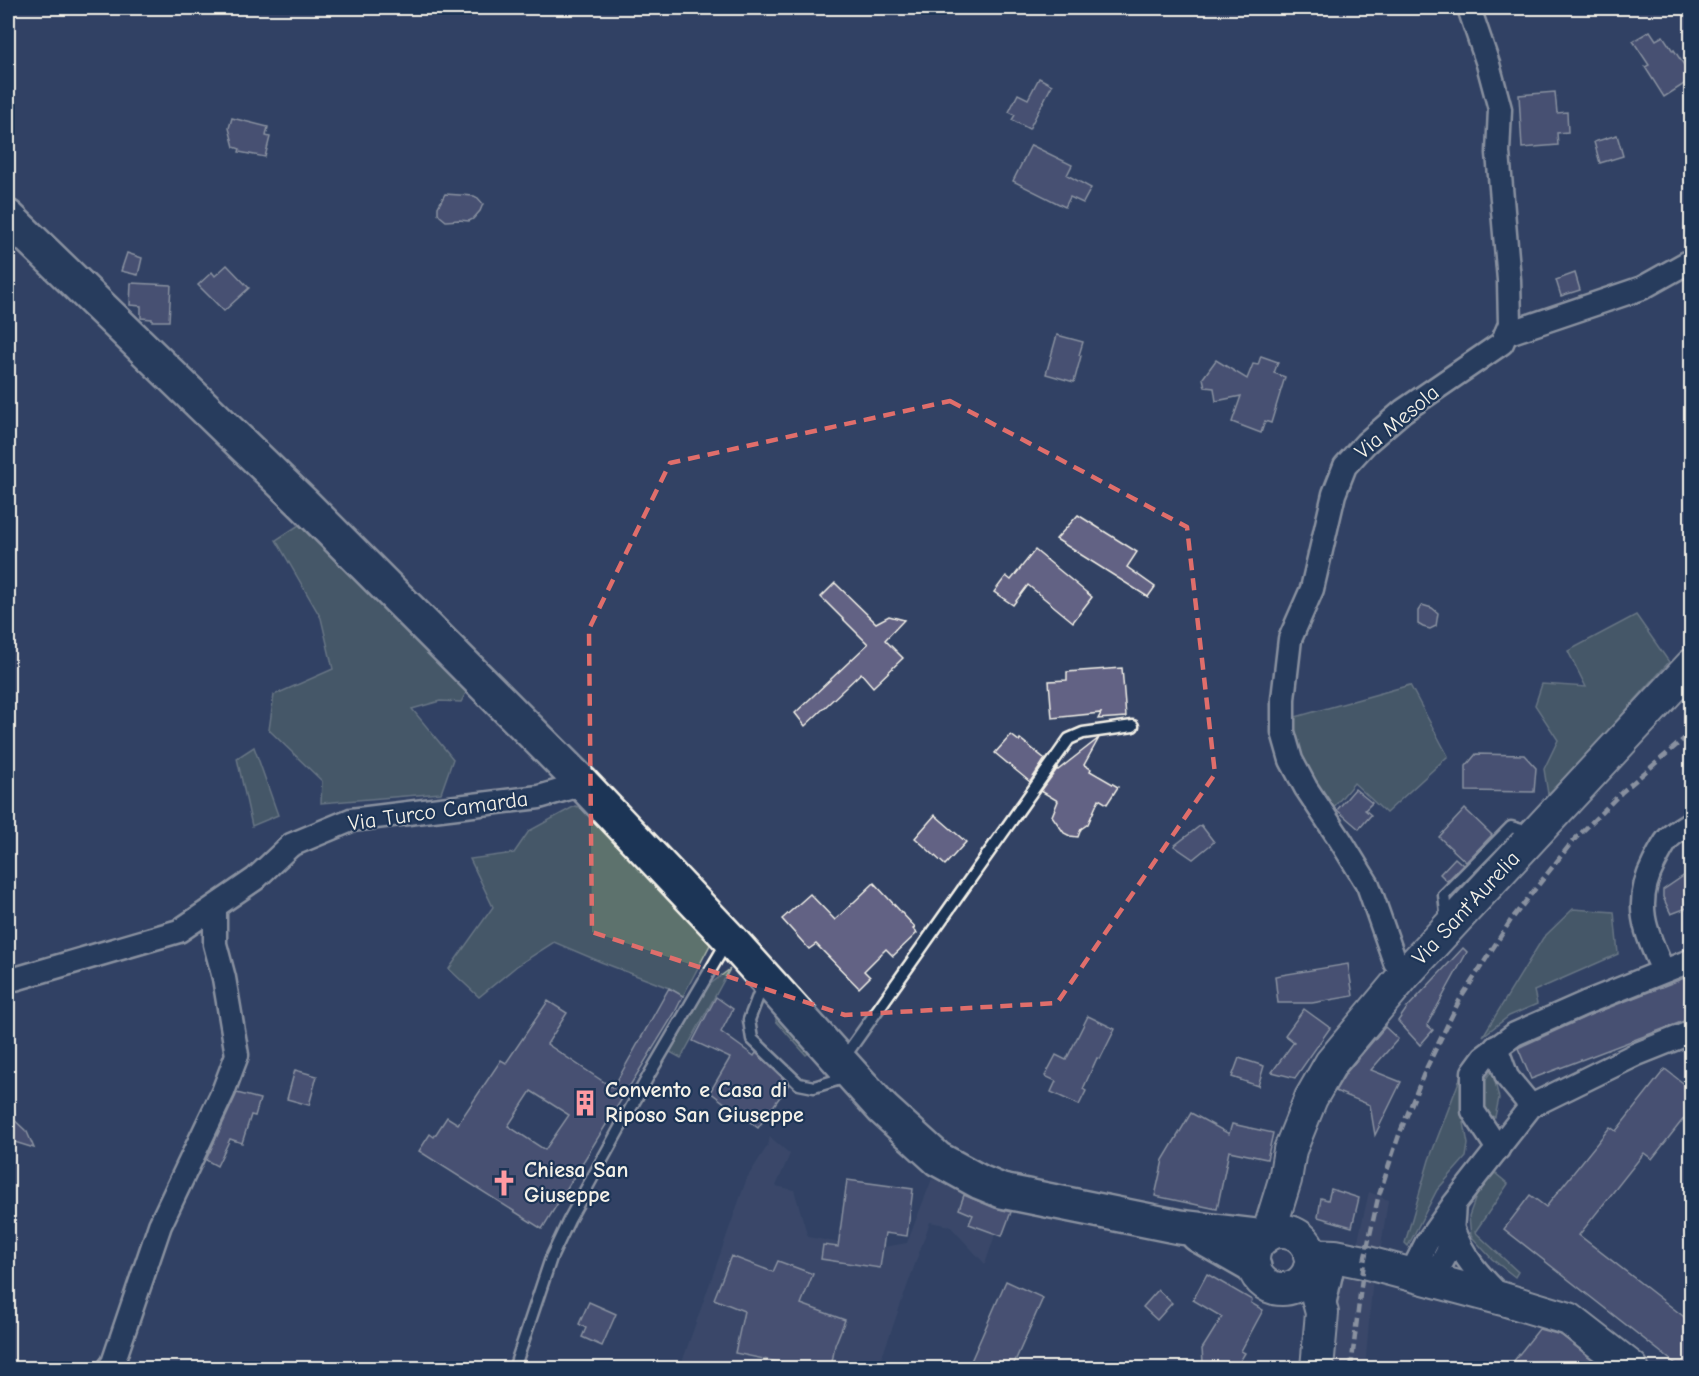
<svg xmlns="http://www.w3.org/2000/svg" width="1699" height="1376" font-family="'Comic Neue',sans-serif">
<style>
.built{fill:#444f70}
.green{fill:#5d726d;stroke:#a8b2aa;stroke-width:1.5}
.building{fill:#626284;stroke:#f4f1e8;stroke-width:1.5;fill-rule:evenodd}
.lines{fill:none;stroke-linecap:round;stroke-linejoin:round}
.lane-casing{stroke:#f4f1e8;stroke-width:15}
.street-casing{stroke:#f4f1e8;stroke-width:27}
.secondary-casing{stroke:#f4f1e8;stroke-width:36}
.primary-casing{stroke:#f4f1e8;stroke-width:38}
.lane{stroke:#1d3557;stroke-width:10}
.street{stroke:#1d3557;stroke-width:22}
.secondary{stroke:#1d3557;stroke-width:32}
.primary{stroke:#1d3557;stroke-width:33}
.rail{stroke:#f4f1e8;stroke-width:4.5;stroke-dasharray:9 4.5;stroke-linecap:butt}
.marked{fill:none;stroke:#e06e6b;stroke-width:4.5;stroke-dasharray:12 8;stroke-linejoin:round}
.labels{text-anchor:middle;dominant-baseline:central;stroke-width:4.5;stroke-linejoin:round;paint-order:stroke}
.street-label{font-size:22px;fill:#f4f1e8;stroke:#1d3557}
.poi-label{font-size:22px;font-weight:bold;fill:#f4f1e8;stroke:#1d3557;text-anchor:start}
</style>
<rect width="100%" height="100%" fill="#324264"/>
<filter id="ink" filterUnits="userSpaceOnUse"><feTurbulence type="fractalNoise" baseFrequency=".0167" numOctaves="2"/><feDisplacementMap in="SourceGraphic" scale="12" xChannelSelector="R" yChannelSelector="G"/><feConvolveMatrix kernelMatrix="1 2 1 2 8 2 1 2 1" color-interpolation-filters="sRGB"/></filter>
<g filter="url(#ink)">
<g class="built">
<polygon points="770,1137 790,1154 776,1186 794,1190 808,1237 873,1249 907,1243 932,1179 1005,1206 985,1264 950,1226 930,1222 878,1368 680,1368 747,1178 768,1145"/>
<polygon points="1369,1192 1388,1200 1381,1246 1373,1276 1365,1368 1328,1368 1341,1270 1352,1267"/>
</g>
<g class="green">
<polygon points="299,525 468,689 461,702 440,701 412,709 453,759 441,793 321,803 322,781 269,730 274,695 333,669 321,618 276,540"/>
<polygon points="1636,615 1669,662 1569,774 1548,794 1544,769 1558,740 1535,705 1542,684 1586,687 1568,651"/>
<polygon points="1410,685 1448,756 1386,813 1354,783 1333,808 1303,769 1292,718"/>
<polygon points="254,747 278,815 252,826 237,758"/>
<polygon points="575,806 589,810 711,943 683,996 669,988 601,962 554,942 518,965 479,997 449,969 493,907 470,859 514,853 529,831"/>
<polygon points="1573,909 1614,912 1618,954 1534,991 1537,1004 1509,1016 1483,1036 1543,938"/>
<polygon points="730,969 681,1058 670,1052 709,985"/>
<polygon points="776,1015 810,1052 806,1055 776,1021"/>
<polygon points="1492,1070 1499,1098 1495,1117 1484,1115 1482,1084"/>
<polygon points="1461,1076 1462,1112 1468,1144 1466,1157 1437,1190 1408,1246 1405,1243 1429,1160"/>
<polygon points="1495,1173 1508,1184 1475,1232 1518,1272 1515,1277 1492,1259 1471,1236 1469,1216 1477,1194"/>
</g>
<g class="building">
<polygon points="1650,31 1656,40 1663,36 1673,51 1674,50 1692,77 1692,79 1664,97 1645,67 1649,65 1633,41"/>
<polygon points="1039,78 1052,85 1029,129 1012,120 1015,115 1009,112 1018,94 1028,99"/>
<polygon points="1555,92 1557,113 1567,112 1568,132 1557,133 1558,145 1522,148 1519,95"/>
<polygon points="232,118 268,127 266,136 270,137 265,157 239,152 240,149 234,147 229,128"/>
<polygon points="1617,135 1623,156 1600,163 1594,142"/>
<polygon points="1031,145 1072,165 1067,175 1091,188 1083,203 1070,197 1065,207 1013,181"/>
<polygon points="445,194 474,196 478,198 483,204 480,211 473,219 469,221 459,220 446,221 440,216 438,213 438,207"/>
<polygon points="127,253 142,258 138,275 121,271"/>
<polygon points="227,265 249,288 224,311 198,285 212,272 215,276"/>
<polygon points="1575,273 1580,290 1561,296 1556,280"/>
<polygon points="131,283 171,285 169,321 152,321 152,319 141,318 141,306 130,305"/>
<polygon points="1057,335 1083,342 1079,355 1081,356 1074,382 1046,374"/>
<polygon points="1261,356 1278,362 1274,373 1285,377 1271,423 1265,421 1261,433 1232,422 1241,396 1216,401 1214,388 1205,387 1203,378 1216,360 1247,379 1253,364 1258,365"/>
<polygon points="1078,515 1137,552 1127,567 1155,587 1148,597 1056,539"/>
<polygon points="1035,550 1092,597 1073,622 1028,585 1013,605 994,592 1006,576 1011,580"/>
<polygon points="835,583 876,623 889,616 904,620 885,640 903,658 873,687 861,673 805,726 795,713 868,644 821,597"/>
<polygon points="1422,605 1432,608 1438,613 1436,626 1430,629 1423,627 1418,624 1418,611"/>
<polygon points="1122,668 1126,717 1098,719 1101,713 1052,718 1049,681 1067,680 1067,672"/>
<polygon points="1011,735 1019,741 1020,739 1045,759 1030,782 995,753"/>
<polygon points="1099,738 1084,765 1091,769 1090,771 1118,787 1107,804 1099,799 1088,824 1081,829 1078,837 1070,836 1064,833 1052,816 1058,801 1041,791 1057,769 1058,770"/>
<polygon points="1476,754 1524,755 1536,768 1534,792 1466,791 1466,766"/>
<polygon points="1355,789 1372,803 1365,810 1371,815 1359,829 1337,810"/>
<polygon points="1465,809 1492,835 1466,862 1439,837"/>
<polygon points="935,815 966,842 945,865 915,838"/>
<polygon points="1201,825 1214,842 1193,859 1174,846"/>
<polygon points="1455,858 1463,865 1447,881 1440,874"/>
<polygon points="1685,875 1692,894 1692,906 1671,914 1663,897 1663,890"/>
<polygon points="874,883 915,927 913,929 917,933 893,956 886,949 864,971 870,977 859,988 816,944 809,949 782,919 810,894 835,920"/>
<polygon points="1463,948 1467,952 1427,1025 1433,1030 1420,1045 1398,1021 1407,1008"/>
<polygon points="1348,964 1353,996 1312,1003 1278,1003 1275,976"/>
<polygon points="1692,975 1692,1018 1531,1079 1518,1048 1522,1046 1590,1015"/>
<path d="M 669,988 L 683,996 L 674,1014 L 542,1229 L 419,1151 L 430,1134 L 434,1137 L 447,1117 L 458,1124 L 501,1060 L 506,1063 L 548,1001 L 567,1013 L 547,1044 L 613,1088 ZM 531,1091 L 569,1115 L 545,1150 L 508,1126 Z"/>
<polygon points="716,997 733,1009 721,1032 754,1056 756,1053 789,1084 758,1128 710,1092 730,1058 693,1041"/>
<polygon points="1304,1009 1330,1028 1295,1078 1272,1072 1294,1042 1285,1035"/>
<polygon points="1088,1016 1115,1029 1100,1059 1097,1058 1083,1089 1086,1091 1079,1105 1051,1092 1056,1081 1045,1076 1056,1055 1066,1060"/>
<polygon points="1385,1027 1398,1039 1371,1070 1401,1082 1375,1135 1370,1105 1335,1091 1346,1073"/>
<polygon points="1239,1058 1264,1066 1258,1086 1232,1077"/>
<polygon points="1665,1069 1692,1090 1692,1108 1652,1159 1644,1153 1579,1235 1692,1323 1692,1368 1681,1368 1504,1229 1530,1195 1546,1207 1610,1127 1616,1131"/>
<polygon points="295,1070 317,1076 309,1105 287,1099"/>
<polygon points="237,1093 260,1099 255,1116 251,1115 242,1143 230,1139 217,1166 206,1160"/>
<polygon points="1191,1113 1229,1134 1232,1124 1273,1133 1267,1159 1229,1151 1217,1209 1155,1196 1163,1160"/>
<polygon points="8,1114 27,1132 34,1148 8,1140"/>
<polygon points="847,1180 913,1189 907,1236 885,1233 880,1268 821,1259 823,1245 838,1247"/>
<polygon points="1331,1189 1359,1198 1352,1227 1318,1217 1321,1198 1328,1200"/>
<polygon points="964,1195 995,1208 1011,1212 1002,1236 969,1224 973,1215 959,1209"/>
<polygon points="731,1256 773,1272 778,1261 813,1274 801,1304 845,1320 835,1345 831,1368 806,1368 735,1353 744,1311 714,1299"/>
<polygon points="1207,1274 1252,1300 1251,1303 1263,1310 1241,1351 1245,1353 1236,1368 1213,1368 1203,1362 1202,1349 1222,1317 1193,1300"/>
<polygon points="1006,1281 1043,1298 1012,1368 968,1368"/>
<polygon points="1158,1290 1172,1303 1157,1320 1143,1307"/>
<polygon points="589,1302 616,1314 602,1346 582,1337 586,1328 579,1324"/>
<polygon points="1539,1329 1561,1335 1603,1368 1521,1368 1513,1362"/>
</g>
<g class="lines">
<g class="lane-casing">
<g id="lane">
<polyline points="1447,921 1444,895 1511,827 1532,833"/>
<polyline points="763,983 749,1020 752,1039 799,1084 814,1087 847,1077"/>
<polyline points="843,1059 1069,739 1083,733 1133,726"/>
<polyline points="515,1366 551,1258 569,1220 649,1075 728,940"/>
</g>
</g>
<g class="street-casing">
<g id="street">
<polyline points="1506,334 1642,288 1692,260"/>
<path d="M 1663,970 C 1645,932 1633,903 1654,863 C 1658,855 1663,845 1668,839 C 1674,832 1684,827 1692,822"/>
<polyline points="1406,973 1395,962 1368,885 1341,841 1306,788 1291,760 1283,732 1283,699 1290,639 1312,589 1334,494 1345,466 1366,443 1403,411 1502,343 1510,324 1509,280 1498,153 1500,109 1488,64 1469,8"/>
<polyline points="8,981 179,931 255,879 291,845 351,820 539,797 583,784"/>
<polyline points="1496,1047 1507,1077 1531,1106"/>
<polyline points="1498,1149 1473,1111 1473,1072 1484,1057 1515,1034 1585,1003 1692,960"/>
<path d="M 1454,1204 C 1452,1226 1454,1258 1432,1271 C 1427,1274 1419,1274 1413,1275 L 1417,1262 L 1427,1242 L 1454,1204 L 1531,1106 L 1637,1054 L 1692,1032"/>
<path d="M 1452,1228 C 1465,1260 1478,1274 1502,1298"/>
<polyline points="1323,1309 1335,1256"/>
<polyline points="109,1368 113,1363 160,1225 223,1092 237,1055 224,978 215,944 215,907"/>
</g>
</g>
<g class="secondary-casing">
<g id="secondary">
<circle cx="1282" cy="1260" r="29"/>
<polyline points="1268,1235 1285,1180 1290,1150 1311,1098 1331,1063 1406,973 1692,665"/>
<polyline points="1310,1255 1335,1256 1364,1262 1503,1299 1569,1319 1632,1368"/>
<polyline points="1310,1268 1322,1313 1317,1368"/>
</g>
</g>
<g class="primary-casing">
<g id="primary">
<polyline points="8,217 304,504 583,784 729,938 883,1109 938,1159 980,1182 1002,1191 1180,1227 1264,1237"/>
<polyline points="1198,1235 1254,1267"/>
</g>
</g>
<use href="#lane" class="lane"/>
<use href="#street" class="street"/>
<use href="#secondary" class="secondary"/>
<use href="#primary" class="primary"/>
<polyline class="rail" points="1351,1368 1364,1262 1378,1198 1399,1135 1425,1071 1459,1001 1511,920 1572,842 1622,792 1692,732"/>
</g>
</g>
<path d="M0 0H1699V1376H0ZM 950,401 L 1187,527 L 1215,774 L 1057,1003 L 845,1015 L 592,932 L 589,629 L 670,463 Z" fill="#324264" fill-opacity=".55" fill-rule="evenodd"/>
<path class="marked" d="M 950,401 L 1187,527 L 1215,774 L 1057,1003 L 845,1015 L 592,932 L 589,629 L 670,463 Z"/>
<defs>
<g id="building-bare" transform="scale(2.07)"><path d="M-4-6H4V6H1V3H-1V6H-4ZM-2.5-4.3h1.7v1.8h-1.7ZM.8-4.3h1.7v1.8H.8ZM-2.5-1h1.7V.8h-1.7ZM.8-1h1.7V.8H.8Z" fill="#ff9aa2" stroke="#1d3557" stroke-width="2.5" paint-order="stroke"/></g>
<g id="church-bare" transform="scale(2.07)"><path d="M-1.2-6h2.4v3.5h3.3v2.4h-3.3V6h-2.4V-.1h-3.3v-2.4h3.3Z" fill="#ff9aa2" stroke="#1d3557" stroke-width="2.5" paint-order="stroke"/></g>
</defs>
<g fill-rule="evenodd">
<use href="#building-bare" x="585" y="1103"/>
<use href="#church-bare" x="504" y="1183"/>
</g>
<g class="labels">
<g class="street-label">
<text transform="translate(1397 422) rotate(-40)">Via Mesola</text>
<text transform="translate(438 811) rotate(-8)">Via Turco Camarda</text>
<text transform="translate(1466 908) rotate(-47)">Via Sant'Aurelia</text>
</g>
<g class="poi-label">
<text x="605" y="1090">Convento e Casa di<tspan x="605" dy="25">Riposo San Giuseppe</tspan></text>
<text x="524" y="1170">Chiesa San<tspan x="524" dy="25">Giuseppe</tspan></text>
</g>
</g>
<rect width="1699" height="1376" fill="none" stroke="#1d3557" stroke-width="30"/>
<rect x="15" y="15" width="1669" height="1346" fill="none" stroke="#f4f1e8" stroke-width="2" filter="url(#ink)"/>
</svg>
